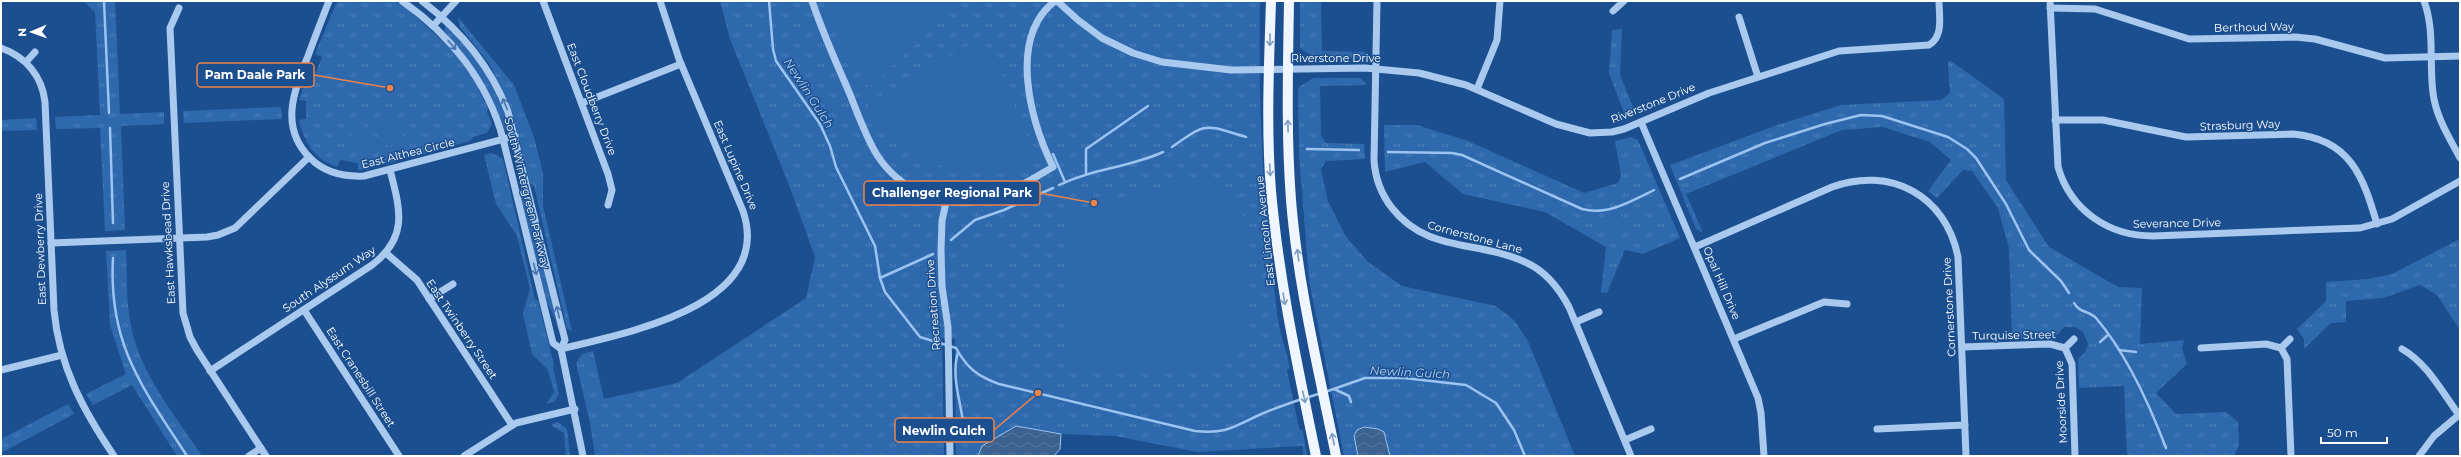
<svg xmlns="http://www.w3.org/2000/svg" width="2461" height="457" font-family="Montserrat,sans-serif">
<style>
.grass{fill:url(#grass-tufts)}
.pitch{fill:#2e69ad}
.water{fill:url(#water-waves);stroke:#9cc4f0}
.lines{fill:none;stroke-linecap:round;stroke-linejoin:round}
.stream{stroke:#9cc4f0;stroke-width:2.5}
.minor{stroke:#a9c9ee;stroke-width:7}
.major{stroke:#f0f6ff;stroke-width:10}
.oneway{stroke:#7b9ac1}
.oneway2{stroke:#4674ac}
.labels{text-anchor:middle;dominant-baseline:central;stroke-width:3;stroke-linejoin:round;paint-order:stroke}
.street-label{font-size:11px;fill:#fff;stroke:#1b4f8f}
.water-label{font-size:12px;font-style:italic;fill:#b5d3f5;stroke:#1b4f8f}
.leader{fill:none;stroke:#ee8249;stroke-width:1.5}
.callout-dot{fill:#ee8249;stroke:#1b4f8f;stroke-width:1.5}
.callout{fill:#1b4f8f;stroke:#ee8249;stroke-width:1.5}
.callout-label{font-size:12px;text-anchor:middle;font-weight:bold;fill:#fff}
</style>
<defs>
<pattern id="grass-tufts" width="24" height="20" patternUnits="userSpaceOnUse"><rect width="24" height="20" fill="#2e69ad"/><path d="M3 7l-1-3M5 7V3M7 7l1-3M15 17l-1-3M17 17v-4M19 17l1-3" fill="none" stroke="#4d80b9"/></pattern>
<pattern id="water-waves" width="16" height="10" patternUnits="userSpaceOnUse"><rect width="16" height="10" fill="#3c6290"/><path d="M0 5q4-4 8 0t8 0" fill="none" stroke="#597aa1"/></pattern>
</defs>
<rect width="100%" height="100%" fill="#1b4f8f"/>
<g class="grass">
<polygon points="83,1 115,1 120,114 164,112 164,124 121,126 125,230 105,231 100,128 56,129 55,117 100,115 95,12"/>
<path d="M 340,1 L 394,1 L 411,12 L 454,52 L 475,81 L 488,108 L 487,112 L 492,124 L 487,133 L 473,137 L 470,141 L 364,170 L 358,170 L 358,163 L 340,160 L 337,167 C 315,160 303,141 299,120 L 306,119 L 306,101 L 299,100 L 307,75 L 314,77 L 322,57 L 315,54 L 336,4 Z"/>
<path d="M 720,1 L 1260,1 C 1258,105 1263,209 1277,312 C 1279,331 1286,350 1290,368 L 1287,370 L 1299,428 L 1303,432 L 1307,456 L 1303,456 L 1303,446 L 1197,452 L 1115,436 L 1061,434 L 1060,449 L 1054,456 L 956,456 L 955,339 L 942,338 L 944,456 L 595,456 L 590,423 L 576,363 L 582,354 L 593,351 L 604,399 L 677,383 L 806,298 L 815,257 L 789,185 L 730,39 Z"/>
<polygon points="1300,1 1321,1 1322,51 1367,52 1361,58 1314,57 1300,48"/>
<polygon points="458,17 514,85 534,137 543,173 543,206 572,331 567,329 534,186 530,183 516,127 508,104 490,65 460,27"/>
<path d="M 446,25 C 474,54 496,86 509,125 L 506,132 L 472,65 L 444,31 Z"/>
<polygon points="1622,29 1620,75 1636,114 1626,118 1609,73 1612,30"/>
<polygon points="1951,61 2004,99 2006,180 2049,247 2118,287 2142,288 2140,344 2184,340 2182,349 2187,364 2156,393 2176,414 2226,412 2238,422 2239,445 2234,456 2127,456 2124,386 2079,388 2078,359 2085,352 2088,344 2083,332 2075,327 2064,327 2058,334 2051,338 2016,339 2012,337 2009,248 1998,208 1972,171 1963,170 1937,198 1928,191 1951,160 1930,142 1883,127 1842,130 1686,194 1703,233 1696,229 1670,165 1777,125 1841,105 1941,100 1950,93 1948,62"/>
<polygon points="1313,78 1360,78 1366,83 1366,85 1320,86 1321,136 1326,143 1364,144 1365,159 1326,161 1321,169 1328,201 1345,235 1367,261 1402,286 1496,306 1515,321 1528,341 1575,456 1344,456 1309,281 1299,154 1298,90 1299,87"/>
<polygon points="281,107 282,119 184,123 183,111"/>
<polygon points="36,118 37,130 1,131 1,120"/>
<polygon points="1384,125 1417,125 1468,141 1584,193 1618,183 1621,176 1615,141 1631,137 1638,140 1680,238 1643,254 1625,250 1607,293 1601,292 1606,247 1545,212 1463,194 1425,162 1385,172"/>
<polygon points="492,153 503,159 535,299 538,301 554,364 553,368 559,394 554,402 546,404 554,392 548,370 532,354 523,313 530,289 517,236 496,204 484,155"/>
<polygon points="524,187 561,339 555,319 546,300 519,190"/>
<polygon points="2460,239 2460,330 2437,295 2420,285 2383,298 2346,301 2346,322 2331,323 2304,349 2304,339 2297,329 2326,301 2326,282 2368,279 2392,274"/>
<path d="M 126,250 C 127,273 126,297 130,320 C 137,370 175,415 202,456 L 177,456 L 132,385 L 93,405 L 86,394 L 126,374 L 110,325 L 106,251 Z"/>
<polygon points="68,404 74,414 1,453 1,439"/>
<polygon points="558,422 567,429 570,456 566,456 564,433 552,426 552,424"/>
</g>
<g class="pitch">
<path d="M 829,1 L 960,1 L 870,87 C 849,63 830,34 829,1 Z"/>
<path d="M 976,41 L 985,44 L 1003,77 L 1035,157 C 976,196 899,160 868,104 Z"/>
<polygon points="389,120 403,136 389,147 375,132"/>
<polygon points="363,125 379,142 365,154 350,137"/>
<polygon points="1196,177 1224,187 1242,199 1250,333 1237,351 1215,367 1151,374 1068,368 1065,216"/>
<polygon points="1619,217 1622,235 1606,237 1605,219"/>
<polygon points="991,236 1009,240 1009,260 971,260 971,240"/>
</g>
<g class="water">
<polygon points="1016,426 1061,434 1060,449 1054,456 978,456 982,446"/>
<polygon points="1364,427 1378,429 1384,432 1390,456 1358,456 1354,436 1357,430"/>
</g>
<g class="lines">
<g class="stream">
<polyline points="104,1 109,113"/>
<path d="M 769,1 L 773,49 L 776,61 L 820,124 L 830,146 L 836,167 L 875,246 L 880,278 L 885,292 L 920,337 L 956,348 C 967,368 977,376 999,384 L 1195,431 C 1225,434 1232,428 1257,416 C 1272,409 1287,404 1302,399"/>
<polyline points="110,128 113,223"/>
<path d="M 1172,147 C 1209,121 1204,125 1246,137"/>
<polyline points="1307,149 1359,150"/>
<path d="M 1388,152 L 1452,153 L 1462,155 L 1582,209 C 1607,216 1632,201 1654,190"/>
<polyline points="1053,154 1065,182"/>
<polyline points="1086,173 1086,149 1148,106"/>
<polyline points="1680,179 1765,143 1825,124 1861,115 1882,116 1948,137 1967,149 1976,158 2006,204 2029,250 2061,281 2069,293"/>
<path d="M 1059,185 C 1094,168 1128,168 1163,152"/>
<polyline points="951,240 975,220 1004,210 1053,188"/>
<path d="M 113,258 C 108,345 143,388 187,456"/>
<polyline points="880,278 933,254"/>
<path d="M 2074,303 C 2079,313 2090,311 2096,318 C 2126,353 2150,406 2166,448"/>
<polyline points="2100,342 2108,335"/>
<polyline points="2119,350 2136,352"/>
<path d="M 958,352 C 951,376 960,398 963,422"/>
<polyline points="1334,389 1349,396 1351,402"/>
<polyline points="1325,392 1365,378 1404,378 1466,385 1496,403 1514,430 1525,456"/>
<polyline points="1306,398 1321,393"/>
</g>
<g class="minor">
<path d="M 329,1 C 322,19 315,37 308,56 C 294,91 279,127 310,158 C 325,173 344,177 364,176 L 515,136"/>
<path d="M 402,1 C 450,34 488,82 503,139 L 553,343 L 561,349"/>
<path d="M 422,1 C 460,30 491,67 508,112 L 565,340 L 561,349 L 583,456"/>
<polyline points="543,1 608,174 612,190 608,205"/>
<path d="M 812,1 C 822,30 834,58 846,85 C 856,108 864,134 877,155 C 898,188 940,208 979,201 C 1005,197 1030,180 1053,167 C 1031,122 1007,38 1055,1"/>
<path d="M 1057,1 L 1078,20 L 1102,38 L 1133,53 L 1162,62 L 1231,70 L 1365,68 L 1419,73 L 1466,85 L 1556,124 L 1590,133 L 1612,132 L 1624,129 L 1709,93 L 1839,51 L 1929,45 C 1944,36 1939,16 1939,1"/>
<path d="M 1377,1 L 1374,160 C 1375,177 1381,194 1392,208 C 1427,253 1478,240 1525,262 C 1546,271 1559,288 1569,307 L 1631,456"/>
<path d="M 2050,1 L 2058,167 C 2071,211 2109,236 2153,236 L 2360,228 L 2392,219 L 2460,181"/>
<path d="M 2424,1 C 2435,30 2429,63 2433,93 C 2436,117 2449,137 2460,158"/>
<polyline points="179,8 170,28 183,313 190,337 197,350 266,456"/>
<polyline points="2050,8 2095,9 2189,39 2295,37 2315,39 2385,58 2460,56"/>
<polyline points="1613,11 1624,1"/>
<polyline points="1739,17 1758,77"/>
<polyline points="433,26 456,1"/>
<path d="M 1,48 C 26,57 42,76 45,102 L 54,310 C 59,366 83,410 114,456"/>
<polyline points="26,62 35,52"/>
<polyline points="1477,89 1497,40 1500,1"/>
<polyline points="582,103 681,64"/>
<path d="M 2055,120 L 2103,120 L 2186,137 L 2293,134 C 2350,139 2363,176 2377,224"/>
<polyline points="1641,122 1758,398 1761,413 1764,456"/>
<polyline points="946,202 942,221 941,250 942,286 948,327 950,456"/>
<polyline points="51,243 207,237 218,235 235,228 309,157"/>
<path d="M 1695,247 L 1832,187 C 1890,166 1946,195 1958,257 L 1966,456"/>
<polyline points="386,253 417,280 512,425"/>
<polyline points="429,299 453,284"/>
<polyline points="304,310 399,456"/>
<polyline points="1576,322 1599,312"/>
<polyline points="1734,339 1824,302 1847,304"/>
<polyline points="1962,347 2050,344 2065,348 2072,364 2075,456"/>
<polyline points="2065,348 2074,339"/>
<polyline points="2201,348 2266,344 2281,348 2287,359 2291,456"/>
<polyline points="2281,348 2290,339"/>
<path d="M 561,349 C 625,333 775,306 743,211 L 679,59 L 660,1"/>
<path d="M 2402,349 C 2427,363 2442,392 2459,415"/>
<polyline points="1,370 62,355"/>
<path d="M 210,371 L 372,265 C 409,237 400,209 390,170"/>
<polyline points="1877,429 1965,425"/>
<polyline points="1625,440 1651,429"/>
<polyline points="249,456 261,448"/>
<polyline points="464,456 516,423 575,409"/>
<polyline points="2419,456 2434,436 2460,414"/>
</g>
<g class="major">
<path d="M 1271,1 C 1269,64 1266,128 1271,191 C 1279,281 1298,368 1316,456"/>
<path d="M 1289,1 C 1288,67 1286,134 1291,200 C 1298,287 1319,371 1336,456"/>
</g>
</g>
<defs><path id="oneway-shaft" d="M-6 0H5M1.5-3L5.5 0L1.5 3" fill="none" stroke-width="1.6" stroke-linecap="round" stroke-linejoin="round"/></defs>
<g class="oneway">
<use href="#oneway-shaft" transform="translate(1270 40) rotate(91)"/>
<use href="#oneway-shaft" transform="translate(1288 126) rotate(-91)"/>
<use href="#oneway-shaft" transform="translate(1270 170) rotate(87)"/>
<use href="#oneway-shaft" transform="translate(1298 255) rotate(-97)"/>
<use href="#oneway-shaft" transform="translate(1284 299) rotate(81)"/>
<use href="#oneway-shaft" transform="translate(1304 397) rotate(77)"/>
<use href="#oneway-shaft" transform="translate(1333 439) rotate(-102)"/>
</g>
<g class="oneway2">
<use href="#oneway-shaft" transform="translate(452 45) rotate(49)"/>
<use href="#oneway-shaft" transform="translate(505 104) rotate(-112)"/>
<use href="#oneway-shaft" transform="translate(535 269) rotate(76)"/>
<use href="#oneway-shaft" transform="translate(558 312) rotate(-103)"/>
</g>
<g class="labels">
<g class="street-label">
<text transform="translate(2254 27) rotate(-1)">Berthoud Way</text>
<text x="1336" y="58">Riverstone Drive</text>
<text transform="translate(592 99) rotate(69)">East Cloudberry Drive</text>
<text transform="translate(1653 103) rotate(-22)">Riverstone Drive</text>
<text transform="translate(2240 125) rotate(-2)">Strasburg Way</text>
<text transform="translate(408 153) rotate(-14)">East Althea Circle</text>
<text transform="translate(736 165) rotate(67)">East Lupine Drive</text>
<text transform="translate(527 193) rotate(76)">South Wintergreen Parkway</text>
<text transform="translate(2177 223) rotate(-1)">Severance Drive</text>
<text transform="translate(1265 231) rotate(-96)">East Lincoln Avenue</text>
<text transform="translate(1475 237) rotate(15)">Cornerstone Lane</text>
<text transform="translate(168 243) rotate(-93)">East Hawksbead Drive</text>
<text transform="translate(40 249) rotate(-92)">East Dewberry Drive</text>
<text transform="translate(329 279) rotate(-34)">South Alyssum Way</text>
<text transform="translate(1722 283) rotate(67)">Opal Hill Drive</text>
<text transform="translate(933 305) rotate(-94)">Recreation Drive</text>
<text transform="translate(1949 307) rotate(-93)">Cornerstone Drive</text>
<text transform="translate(462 329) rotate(56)">East Twinberry Street</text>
<text transform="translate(2014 335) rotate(-1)">Turquise Street</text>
<text transform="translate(361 377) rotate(57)">East Cranesbill Street</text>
<text transform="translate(2061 402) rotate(-93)">Moorside Drive</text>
</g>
<g class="water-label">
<text transform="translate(809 93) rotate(57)">Newlin Gulch</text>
<text transform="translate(1410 372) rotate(3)">Newlin Gulch</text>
</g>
</g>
<path class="leader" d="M390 88L314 75M1094 203L1040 193M1038 393L994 430"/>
<g class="callout-dot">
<circle cx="390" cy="88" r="4"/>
<circle cx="1094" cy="203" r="4"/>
<circle cx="1038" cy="393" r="4"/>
</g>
<g class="callout">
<rect x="197" y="63" width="117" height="24" rx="4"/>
<rect x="864" y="181" width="176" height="24" rx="4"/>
<rect x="895" y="418" width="99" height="24" rx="4"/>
</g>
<g class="callout-label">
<text x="255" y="79">Pam Daale Park</text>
<text x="952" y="197">Challenger Regional Park</text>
<text x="944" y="435">Newlin Gulch</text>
</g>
<rect width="2461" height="457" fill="none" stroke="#ffffff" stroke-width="4"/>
<g transform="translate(32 32) rotate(268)" stroke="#1b4f8f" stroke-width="3" paint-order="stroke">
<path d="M0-3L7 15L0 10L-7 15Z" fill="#ffffff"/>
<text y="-6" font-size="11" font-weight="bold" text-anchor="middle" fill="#ffffff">N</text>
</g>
<path d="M2321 437v6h66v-6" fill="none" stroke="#ffffff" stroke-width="2"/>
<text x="2327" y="437" font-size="12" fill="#ffffff" stroke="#1b4f8f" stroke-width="3" paint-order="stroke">50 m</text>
</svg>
